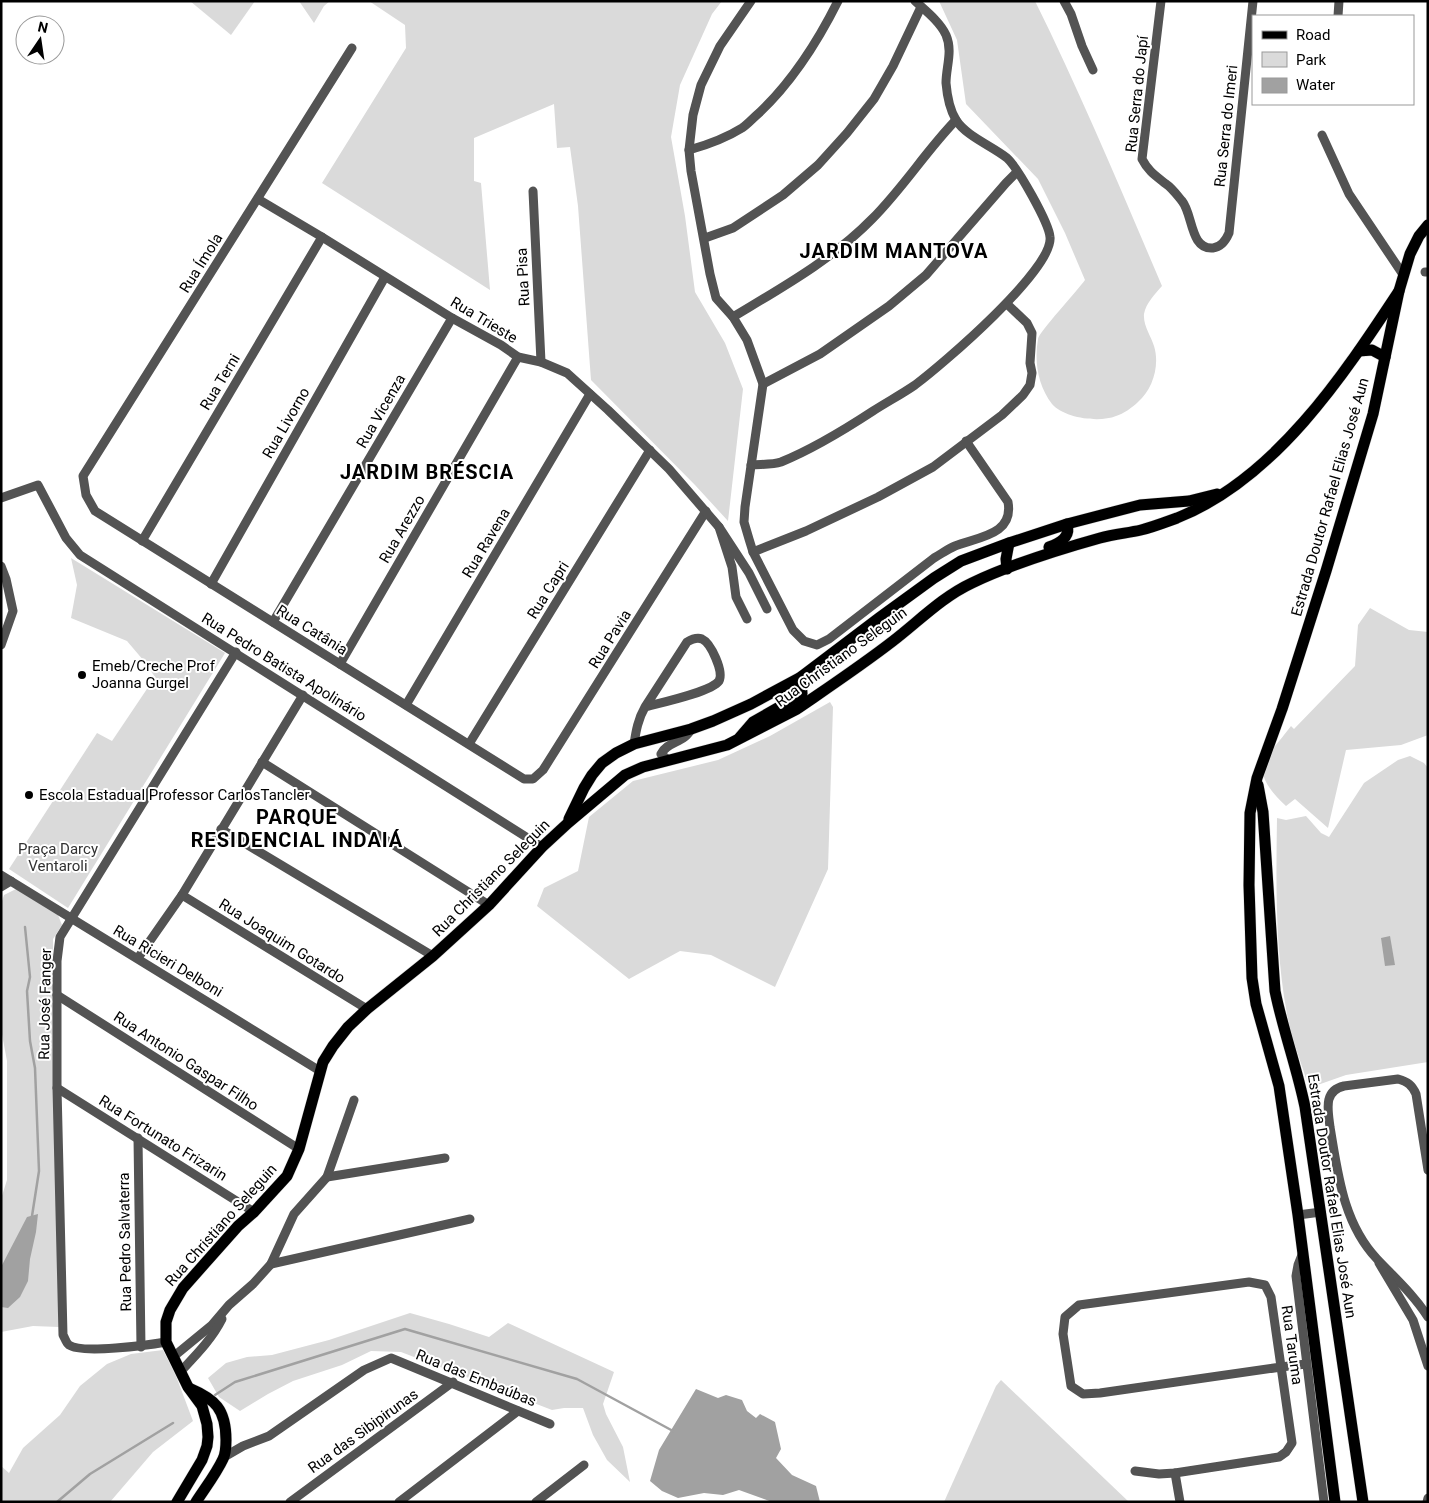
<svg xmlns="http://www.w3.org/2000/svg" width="1429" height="1503" font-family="Roboto,sans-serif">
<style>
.green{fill:#dadada}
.water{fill:#a1a1a1}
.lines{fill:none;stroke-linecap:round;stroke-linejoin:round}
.stream{stroke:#a1a1a1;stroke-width:2.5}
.major-casing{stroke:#dbdbdb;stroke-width:12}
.minor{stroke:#535353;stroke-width:9}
.major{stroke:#000;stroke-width:11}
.poi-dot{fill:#000;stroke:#fff;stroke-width:2}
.labels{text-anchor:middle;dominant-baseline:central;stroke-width:4;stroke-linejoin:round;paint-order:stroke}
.street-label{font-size:15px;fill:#000;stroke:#fff}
.poi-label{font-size:15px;fill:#000;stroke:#fff;text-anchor:start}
.park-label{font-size:15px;fill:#313131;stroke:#fff}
.district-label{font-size:20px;font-weight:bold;letter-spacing:1px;fill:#000;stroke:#fff}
</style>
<rect width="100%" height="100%" fill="#fff"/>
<g class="green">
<polygon points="190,1 255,1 231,35"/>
<polygon points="299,1 330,1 324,6 314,23"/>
<polygon points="369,1 722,1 712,14 680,85 671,137 685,216 695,292 725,343 743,389 728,521 695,485 591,380 578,206 570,147 557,148 554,104 474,138 474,181 481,183 490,290 322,183 406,48 405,25"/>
<path d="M 939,1 L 1035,1 C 1081,94 1121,190 1162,286 C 1155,294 1146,303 1144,314 C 1143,326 1151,336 1154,346 C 1160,365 1153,389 1138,402 C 1133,407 1123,414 1116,416 C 1099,423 1064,418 1052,404 C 1038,386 1034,362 1038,339 C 1039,332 1078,290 1085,280 L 1065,233 L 1038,179 L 966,104 L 957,40 Z"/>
<polygon points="71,558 225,653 68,908 9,869 97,733 112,741 155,677 144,661 127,641 71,618 77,585"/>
<path d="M 1370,608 L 1409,630 L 1428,632 L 1428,735 L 1401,745 L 1346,750 L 1328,828 L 1295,799 L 1286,806 C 1246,768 1265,761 1291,726 L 1294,729 L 1355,666 L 1358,625 Z"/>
<polygon points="830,702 833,707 828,869 775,987 711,955 680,951 629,979 537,906 544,888 578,871 589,817 633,781 718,760 770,736"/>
<path d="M 1410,756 L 1424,763 L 1428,768 L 1428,1062 L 1346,1075 L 1309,1088 C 1302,1064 1291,1039 1287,1014 C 1275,950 1276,883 1277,818 L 1286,820 L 1306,816 L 1321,833 L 1329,837 L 1364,783 L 1398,760 Z"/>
<polygon points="16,889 58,915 62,925 53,939 59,1327 33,1326 1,1332 1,1199 7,1180 7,1061 1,1029 1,904 4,895"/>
<polygon points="410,1313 449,1324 489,1337 508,1323 614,1372 603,1404 606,1414 623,1447 630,1482 607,1460 593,1435 583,1408 564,1408 552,1410 401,1352 371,1351 342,1365 293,1381 268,1394 240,1411 219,1397 208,1378 226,1363 247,1357 272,1355 329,1340"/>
<polygon points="163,1350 176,1376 193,1421 153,1452 110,1502 1,1502 1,1466 9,1473 23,1448 60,1415 80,1386 107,1364 131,1354"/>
<polygon points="1001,1380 1129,1502 944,1502 996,1386"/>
</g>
<g class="water">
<polygon points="1390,936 1395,965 1385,966 1381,938"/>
<polygon points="38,1214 36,1232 30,1259 28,1281 20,1297 8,1308 1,1307 1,1267 27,1217"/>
<polygon points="696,1389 718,1398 726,1395 742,1400 747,1411 756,1418 760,1414 775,1422 781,1449 776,1458 792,1475 816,1486 820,1502 772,1502 739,1490 723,1495 704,1493 678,1498 662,1491 650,1481 659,1450"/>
</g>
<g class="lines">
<g class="stream">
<polyline points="25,927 30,977 27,991 30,1041 35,1068 39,1171 32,1216"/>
<polyline points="215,1395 235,1382 405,1329 577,1379 673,1431"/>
<polyline points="57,1502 90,1474 173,1423"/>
</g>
<g class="major-casing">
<g id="major">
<polyline points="1359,351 1372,350 1385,357"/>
<path d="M 1049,547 C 1060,543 1071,537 1067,524"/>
<polyline points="1007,569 1006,559 1009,543"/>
<polyline points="740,737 753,722 802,694 801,677"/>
<path d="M 1258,785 L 1263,812 L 1275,991 C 1283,1030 1297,1068 1305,1107 L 1363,1502"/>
<polyline points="569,819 584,788 592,775 602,763 616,753 634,744 691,729 713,721 751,704 801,677 879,618 934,578 961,561 1009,543 1067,524 1140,505 1189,501 1217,494"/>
<path d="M 189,1388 C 215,1399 226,1409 226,1440 C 226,1446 226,1453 223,1459 C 216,1474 205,1488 196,1502"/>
<path d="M 177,1502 L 202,1460 L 207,1446 L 208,1437 L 207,1424 L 202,1406 L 188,1387 L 166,1342 L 166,1322 L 170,1310 L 183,1288 L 238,1226 L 254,1212 L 287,1176 L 299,1149 L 323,1062 L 333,1046 L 348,1027 L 367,1009 L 433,956 L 489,905 L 542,847 L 568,823 L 625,775 L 643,767 L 727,745 L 797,709 C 829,687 862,665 893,641 C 919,621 942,597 972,583 C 1012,564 1057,550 1100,538 C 1114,534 1128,533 1141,530 C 1153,527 1166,522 1177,518 C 1275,479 1343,376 1399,291"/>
<polyline points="1335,1502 1298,1215 1279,1086 1256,1004 1252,978 1249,885 1250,813 1257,778 1282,709 1326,571 1373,414 1399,291 1410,254 1419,236 1428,225"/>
</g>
</g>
<g class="minor">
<path d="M 751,1 L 720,46 L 701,85 L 693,115 L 689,150 L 691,171 L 710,274 L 716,298 L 733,317 L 747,340 L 763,384 L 745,507 L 744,522 L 749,539 L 753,552 L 793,630 L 804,641 L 817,645 L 829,639 L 934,558 C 941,554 948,549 955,546 C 978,537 1014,535 1008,502 L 966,441"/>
<polyline points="1064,1 1071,14 1082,46 1093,70"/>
<path d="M 1161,1 L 1142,159 C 1148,171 1156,176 1166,184 C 1172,188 1177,195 1182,201 C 1193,214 1190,250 1213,248 C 1222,247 1226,240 1229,233 L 1253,1"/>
<polyline points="1338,16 1339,1"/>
<polyline points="352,48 83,476 86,495 95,511 524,779 533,779 543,770 706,511"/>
<polyline points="1322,135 1349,194 1404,276"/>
<path d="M 689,150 C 707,145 726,138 742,128 C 748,124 753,118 759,113 C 793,81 817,43 838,1"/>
<polyline points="533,191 541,362"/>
<polyline points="258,199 322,237 452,318 501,345 518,357 541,362 567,373 608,410 669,469 719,527"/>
<polyline points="705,238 733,228 783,195 818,165 847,133 874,99 893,66 921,7"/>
<polyline points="1425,272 1428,272"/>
<path d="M 733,317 C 781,288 833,259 872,219 C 903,188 926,151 956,120"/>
<polyline points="763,384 820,354 889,306 926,275 1006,183 1017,172"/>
<path d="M 751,465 C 760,464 772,465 781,462 C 813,449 844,430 873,411 C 887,402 902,394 915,385 C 942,365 1054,269 1050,237 C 1049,223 1018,168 1007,158 C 992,146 966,136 956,120 C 950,110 947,95 946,83 C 946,67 953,51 946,35 C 940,22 926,11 915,1"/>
<polyline points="1,498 38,485 66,538 80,555 542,847"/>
<polyline points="142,541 322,237"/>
<polyline points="753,552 806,531 878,497 933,467 1002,415 1023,395 1030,385 1032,373 1030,363 1032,333 1027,323 1007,304"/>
<polyline points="1,566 6,579 13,611 1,645"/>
<polyline points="211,584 385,277"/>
<polyline points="747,619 736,597 732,567 719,527 749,573 767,609"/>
<polyline points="273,622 452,318"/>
<polyline points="340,664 518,357"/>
<polyline points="406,705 590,394"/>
<polyline points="469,744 650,450"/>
<path d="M 634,744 C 636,731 638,719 645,707 L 687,642 C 692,639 697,637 702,639 C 711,643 724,672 719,681 C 711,692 660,703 645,707"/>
<path d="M 668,760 L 661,754 C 667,741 685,743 691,729"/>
<polyline points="262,762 489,905"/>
<polyline points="221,829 433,956"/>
<polyline points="1,875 320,1071"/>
<polyline points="1,887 11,881"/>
<polyline points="182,895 367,1009"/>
<polyline points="138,958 182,895 303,695"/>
<polyline points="57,995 299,1149"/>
<polyline points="57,1088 254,1212"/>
<polyline points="138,1138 141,1347"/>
<path d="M 1428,1170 L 1416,1094 C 1412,1085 1408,1082 1398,1079 L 1344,1086 C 1323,1091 1328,1110 1330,1127 C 1338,1174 1343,1223 1377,1259 C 1395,1278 1414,1295 1428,1317"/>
<polyline points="327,1177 445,1158"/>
<polyline points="1298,1215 1321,1212"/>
<polyline points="1302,1255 1298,1265 1296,1276 1324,1502"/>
<polyline points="1379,1263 1413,1320 1428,1366"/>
<polyline points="271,1264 470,1219"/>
<path d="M 166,1342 C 149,1345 81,1354 69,1345 C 66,1343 65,1338 63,1335 L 57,1088 L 57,961 L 60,937 L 236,652"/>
<polyline points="173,1357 212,1325 229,1305 253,1284 271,1264 294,1214 327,1177 354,1100"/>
<path d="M 181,1371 C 196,1355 212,1339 222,1319"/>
<polyline points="224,1457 243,1446 269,1436 364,1370 391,1358 550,1424"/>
<polyline points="1135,1471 1159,1474 1175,1473 1279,1457 1286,1452 1292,1443 1271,1297 1265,1285 1249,1282 1079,1305 1065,1317 1063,1334 1071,1386 1083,1394 1100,1393 1281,1367 1306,1364"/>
<polyline points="1175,1473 1180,1502"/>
<polyline points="290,1502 453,1382"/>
<polyline points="399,1502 518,1411"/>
<polyline points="536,1502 584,1465"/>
<polyline points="1427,1502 1428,1498"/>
</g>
<use href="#major" class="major"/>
</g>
<g class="poi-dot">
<circle cx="82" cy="675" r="5"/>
<circle cx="29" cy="795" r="5"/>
</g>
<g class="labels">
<g class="street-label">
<text transform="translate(1137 94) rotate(-84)">Rua Serra do Japí</text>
<text transform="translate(1226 126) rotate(-84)">Rua Serra do Imeri</text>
<text transform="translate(201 263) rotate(-58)">Rua Ímola</text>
<text transform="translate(523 277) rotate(-93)">Rua Pisa</text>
<text transform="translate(484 320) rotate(31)">Rua Trieste</text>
<text transform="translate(220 382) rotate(-59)">Rua Terni</text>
<text transform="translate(381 411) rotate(-60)">Rua Vicenza</text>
<text transform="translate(286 423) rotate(-60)">Rua Livorno</text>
<text transform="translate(1330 497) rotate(-74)">Estrada Doutor Rafael Elias José Aun</text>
<text transform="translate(402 529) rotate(-60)">Rua Arezzo</text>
<text transform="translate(486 543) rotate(-59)">Rua Ravena</text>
<text transform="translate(548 590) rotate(-58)">Rua Capri</text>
<text transform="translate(312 630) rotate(32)">Rua Catânia</text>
<text transform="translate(610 639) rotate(-58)">Rua Pavia</text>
<text transform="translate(841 657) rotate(-36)">Rua Christiano Seleguin</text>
<text transform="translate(284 667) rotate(32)">Rua Pedro Batista Apolinário</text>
<text transform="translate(491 878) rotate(-45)">Rua Christiano Seleguin</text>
<text transform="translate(282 941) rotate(32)">Rua Joaquim Gotardo</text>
<text transform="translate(168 961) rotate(31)">Rua Ricieri Delboni</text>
<text transform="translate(45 1004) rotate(-89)">Rua José Fanger</text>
<text transform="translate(186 1061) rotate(33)">Rua Antonio Gaspar Filho</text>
<text transform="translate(163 1138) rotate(32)">Rua Fortunato Frizarin</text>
<text transform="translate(1332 1196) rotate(81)">Estrada Doutor Rafael Elias José Aun</text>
<text transform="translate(221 1225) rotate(-48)">Rua Christiano Seleguin</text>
<text transform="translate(125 1242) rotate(-91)">Rua Pedro Salvaterra</text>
<text transform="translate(1292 1345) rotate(82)">Rua Taruma</text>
<text transform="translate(476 1378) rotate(22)">Rua das Embaúbas</text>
<text transform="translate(363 1431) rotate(-36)">Rua das Sibipirunas</text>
</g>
<g class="poi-label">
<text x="92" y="666">Emeb/Creche Prof<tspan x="92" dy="17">Joanna Gurgel</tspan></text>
<text x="39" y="795">Escola Estadual Professor CarlosTancler</text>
</g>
<g class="park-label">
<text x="58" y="849">Praça Darcy<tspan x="58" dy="17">Ventaroli</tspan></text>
</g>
<g class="district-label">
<text x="894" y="251">JARDIM MANTOVA</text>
<text x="427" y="472">JARDIM BRÉSCIA</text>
<text x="297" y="817">PARQUE<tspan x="297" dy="23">RESIDENCIAL INDAIÁ</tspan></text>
</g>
</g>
<rect width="1429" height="1503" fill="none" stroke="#000000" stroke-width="5"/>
<rect x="1252" y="15" width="162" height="90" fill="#ffffff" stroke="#999999"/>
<rect x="1262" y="31" width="25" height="8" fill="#000000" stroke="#999999"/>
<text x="1296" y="40" font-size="15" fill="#000000">Road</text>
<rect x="1262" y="52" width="25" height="15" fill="#dadada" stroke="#999999"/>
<text x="1296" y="65" font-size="15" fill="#000000">Park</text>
<rect x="1262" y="78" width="25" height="15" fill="#a1a1a1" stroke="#999999"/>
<text x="1296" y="90" font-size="15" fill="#000000">Water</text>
<g transform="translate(40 40) rotate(13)"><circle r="24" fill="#ffffff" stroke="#999999"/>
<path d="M0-4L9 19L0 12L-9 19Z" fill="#000000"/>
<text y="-8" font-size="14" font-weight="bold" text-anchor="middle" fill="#000000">N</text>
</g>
</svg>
